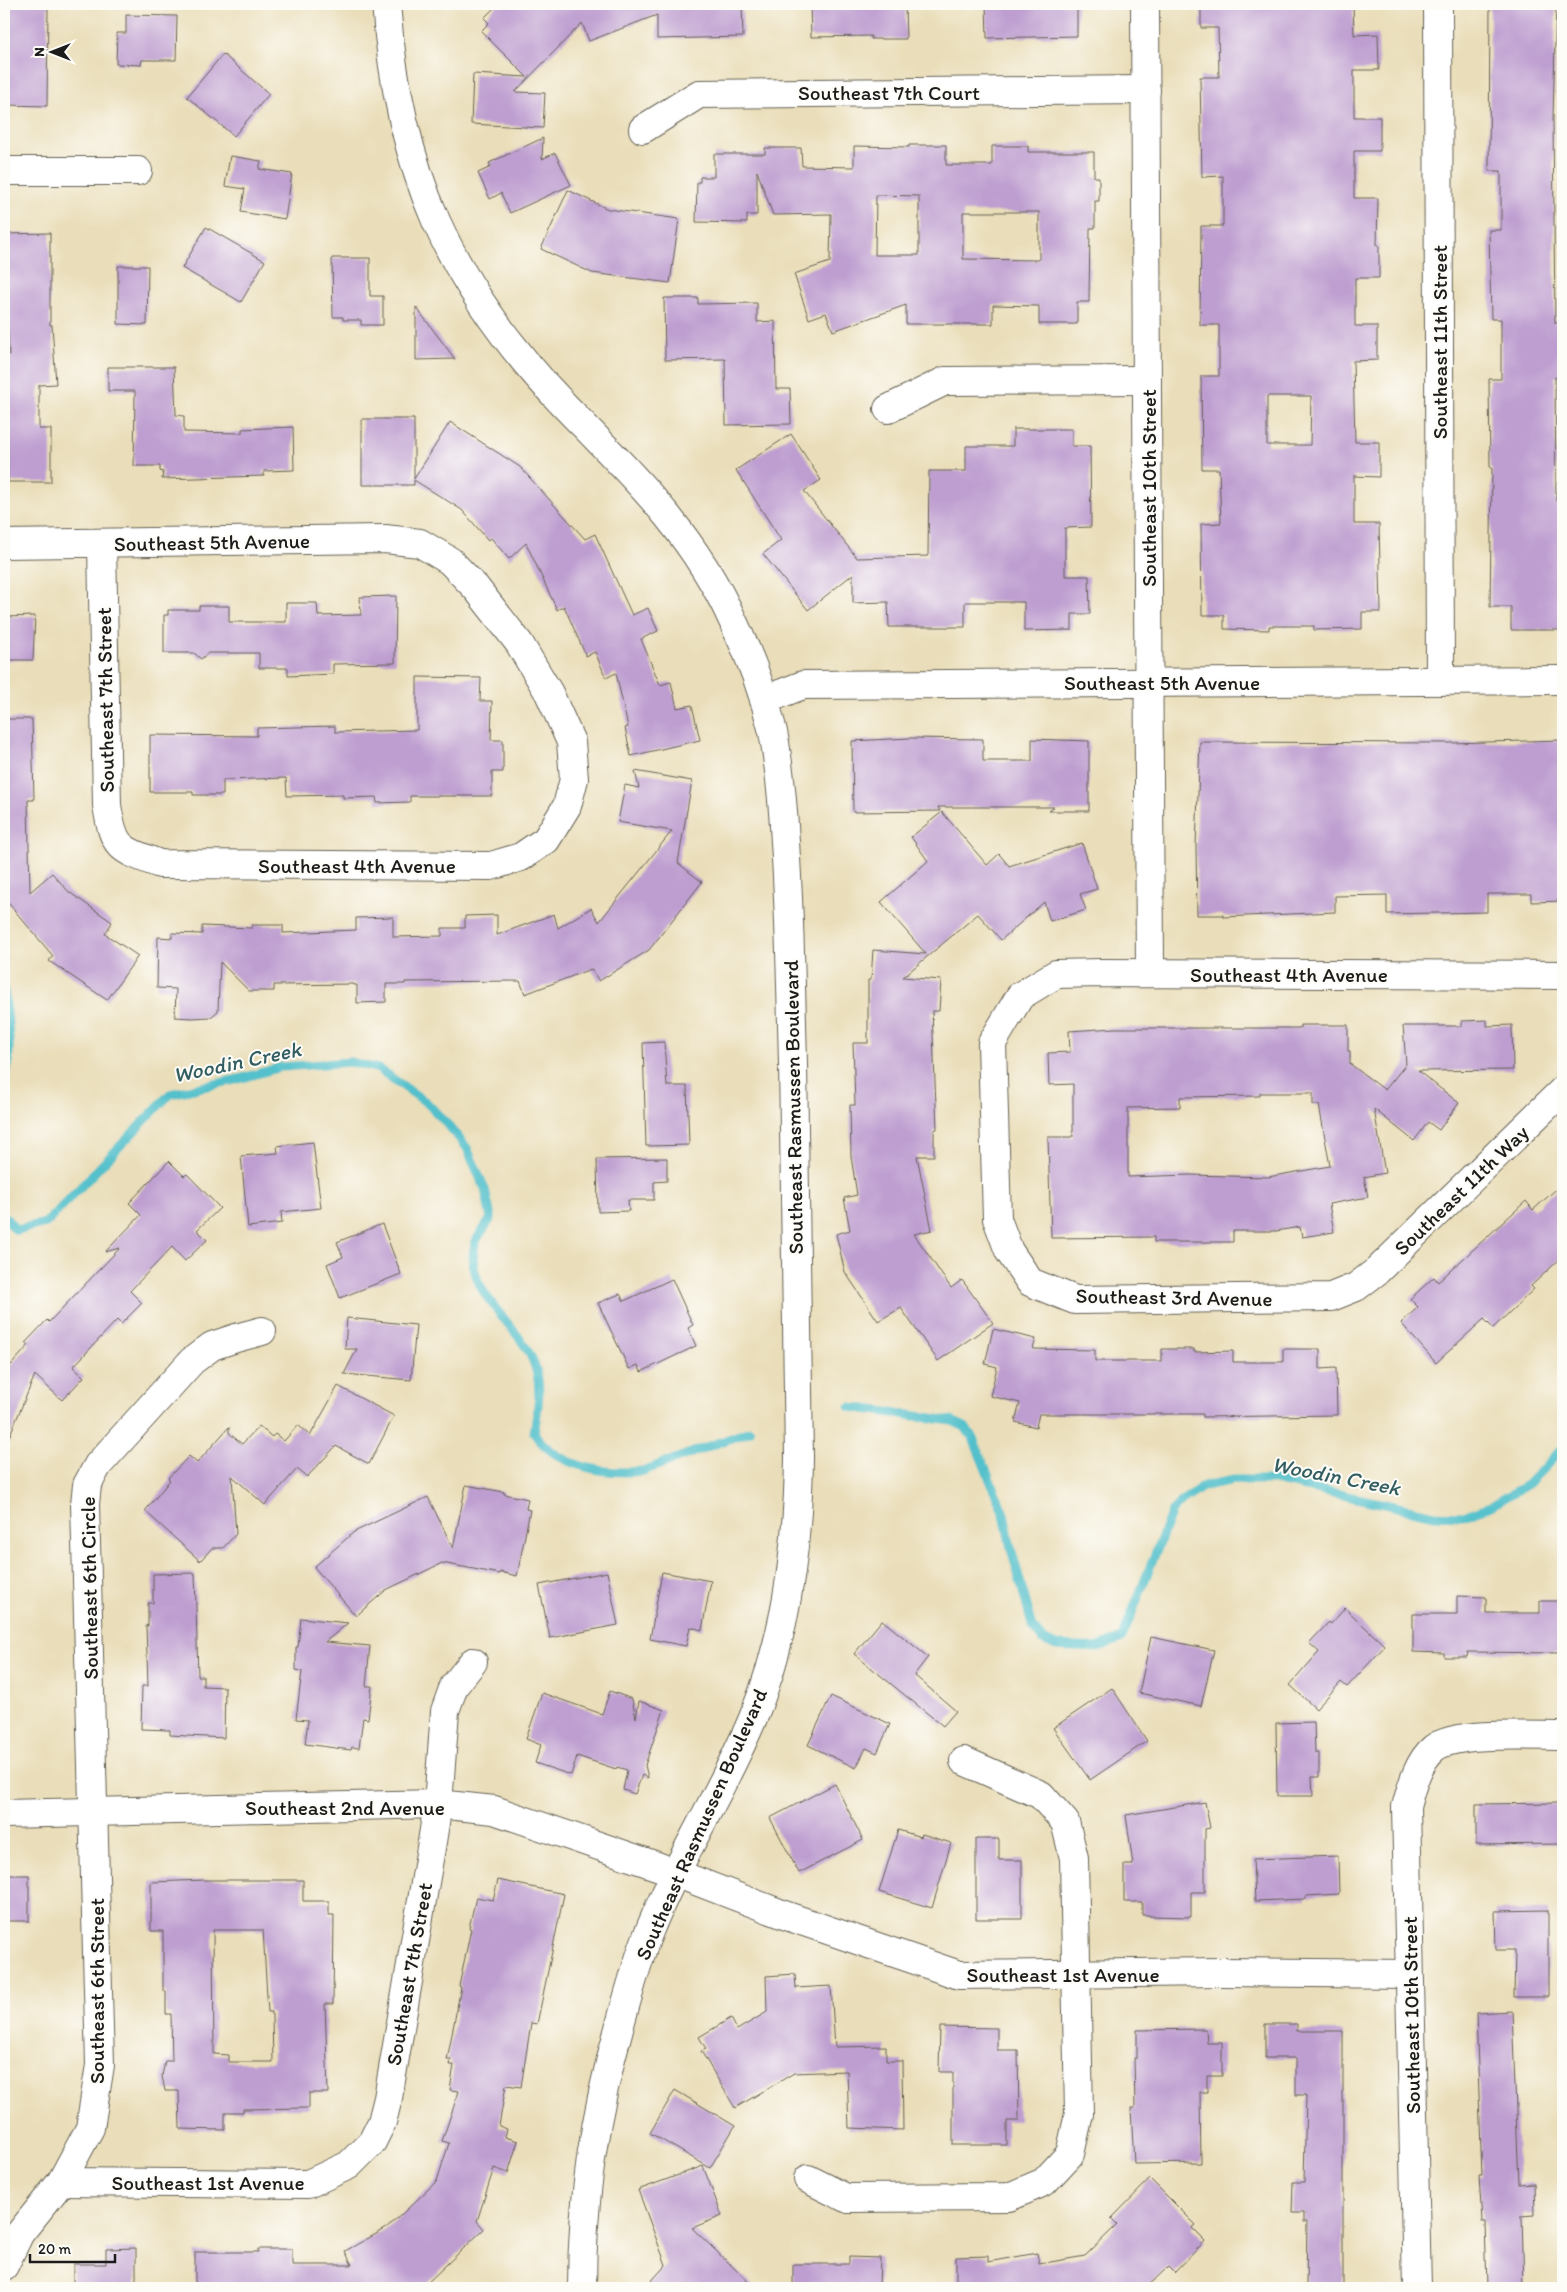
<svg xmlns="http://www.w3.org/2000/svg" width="1567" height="2292" font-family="Itim,sans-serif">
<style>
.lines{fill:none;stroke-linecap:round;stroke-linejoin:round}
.stream{stroke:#53c0cb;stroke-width:9}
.building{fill:#be9ed0;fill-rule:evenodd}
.street-casing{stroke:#646053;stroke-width:30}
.secondary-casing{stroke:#646053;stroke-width:30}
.street{stroke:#fff;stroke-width:28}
.secondary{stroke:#fff;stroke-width:28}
.labels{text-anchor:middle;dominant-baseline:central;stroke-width:4;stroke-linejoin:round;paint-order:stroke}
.street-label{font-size:21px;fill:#1c1c1c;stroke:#fdfcf7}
.water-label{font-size:22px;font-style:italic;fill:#325e62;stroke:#fdfcf7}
</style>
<rect width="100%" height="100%" fill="#fdfcf7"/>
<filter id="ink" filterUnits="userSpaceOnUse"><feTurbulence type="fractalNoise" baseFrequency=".02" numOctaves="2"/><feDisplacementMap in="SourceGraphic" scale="10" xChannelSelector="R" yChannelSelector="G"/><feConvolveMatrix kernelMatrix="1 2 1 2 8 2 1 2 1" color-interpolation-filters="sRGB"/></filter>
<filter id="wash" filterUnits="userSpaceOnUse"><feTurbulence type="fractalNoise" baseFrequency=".0096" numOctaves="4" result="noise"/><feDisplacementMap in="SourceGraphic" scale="20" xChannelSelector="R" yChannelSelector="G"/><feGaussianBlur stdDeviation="1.12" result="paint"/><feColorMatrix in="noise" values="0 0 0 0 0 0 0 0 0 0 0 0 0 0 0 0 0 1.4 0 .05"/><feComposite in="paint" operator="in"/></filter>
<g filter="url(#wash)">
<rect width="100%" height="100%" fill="#eadeba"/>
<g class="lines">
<g class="stream">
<path d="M 4,991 C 8,1020 13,1051 4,1080"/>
<path d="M 4,1216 L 16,1230 L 46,1223 L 170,1094 L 239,1079 L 281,1067 L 351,1062 L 379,1069 L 427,1103 L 448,1125 L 467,1148 L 485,1189 L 491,1218 C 487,1226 477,1236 475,1244 C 462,1291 517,1322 533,1361 C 543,1385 538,1407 534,1433 C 557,1467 604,1475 643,1471 L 750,1431"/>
<polyline points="850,1407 952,1421 965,1427 973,1438 1004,1514 1011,1548 1033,1628 1043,1640 1056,1646 1097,1648 1122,1638 1172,1511 1182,1501 1204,1486 1234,1480 1274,1480 1435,1515 1463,1516 1491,1506 1528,1484 1563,1448"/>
</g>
</g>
<g id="blocks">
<g class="building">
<polygon points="6,4 48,4 47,106 5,105 6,76 4,76 4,44 6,44"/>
<polygon points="498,4 742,4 743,37 657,39 657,15 589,41 582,23 515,92 545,93 543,128 471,124 473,74 527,77 481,31 489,23 484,18"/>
<polygon points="810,4 905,4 906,39 871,39 871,36 811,37"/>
<polygon points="986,4 1077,4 1077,36 987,38"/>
<path d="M 1201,4 L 1353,4 L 1354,35 L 1378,34 L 1379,70 L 1354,70 L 1354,117 L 1380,117 L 1380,151 L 1354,151 L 1354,198 L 1378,198 L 1377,245 L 1379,245 L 1379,278 L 1355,278 L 1355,326 L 1377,326 L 1377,360 L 1353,361 L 1355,442 L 1379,442 L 1379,477 L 1354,476 L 1354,524 L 1379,524 L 1381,612 L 1362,612 L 1362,629 L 1314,630 L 1314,626 L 1269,626 L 1269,630 L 1224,629 L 1224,615 L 1202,615 L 1201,524 L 1221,523 L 1219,469 L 1202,469 L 1201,376 L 1219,376 L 1219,325 L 1200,325 L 1201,226 L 1223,226 L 1223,176 L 1202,177 L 1200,77 L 1219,77 L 1218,28 L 1201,28 ZM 1267,396 L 1311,396 L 1310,445 L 1267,445 Z"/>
<polygon points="1490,4 1556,4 1553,119 1555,323 1563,323 1563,377 1555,377 1556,501 1563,501 1563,630 1511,630 1511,607 1490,607 1492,468 1490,468 1489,379 1501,379 1501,319 1491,319 1489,230 1501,230 1501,171 1489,171"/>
<polygon points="126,15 177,16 176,60 142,60 141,65 116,64 117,33 126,33"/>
<polygon points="223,54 269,94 234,136 187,97"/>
<polygon points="543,138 542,159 555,153 571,185 510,213 501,193 490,199 478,173 491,167 489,163"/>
<path d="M 909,145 L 946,145 L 946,165 L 992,165 L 992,146 L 1028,146 L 1028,152 L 1094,152 L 1094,177 L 1099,177 L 1099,201 L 1095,201 L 1095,228 L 1090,228 L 1089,302 L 1077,302 L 1077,324 L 1039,324 L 1039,306 L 993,305 L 993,324 L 906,324 L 906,305 L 833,331 L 826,313 L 809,319 L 794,274 L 830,262 L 831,214 L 773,215 L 757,171 L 757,215 L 747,215 L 747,223 L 696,222 L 697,182 L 700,182 L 700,177 L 714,177 L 714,154 L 765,154 L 765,148 L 801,148 L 802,166 L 854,167 L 854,146 L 909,147 ZM 876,195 L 919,196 L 919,255 L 875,255 ZM 963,212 L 1039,212 L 1039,260 L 963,259 Z"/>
<polygon points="230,156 261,161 259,169 292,174 285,219 241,212 245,189 225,186"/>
<polygon points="568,190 608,209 679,219 670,283 592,273 541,249"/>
<polygon points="206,227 265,261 241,302 182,268"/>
<polygon points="50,233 50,325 52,325 56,384 39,385 39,429 51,429 51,482 8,482 7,387 4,387 4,355 9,355 6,296 4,296 4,234"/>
<polygon points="332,258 370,258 370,296 383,296 383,325 361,325 361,320 343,320 343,317 333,317"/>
<polygon points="118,266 148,266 147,325 118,324"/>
<polygon points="664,298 698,298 698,304 757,303 757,322 775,321 776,389 790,389 791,424 726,425 725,359 665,360"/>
<polygon points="416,307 455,359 416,360"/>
<polygon points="108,367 174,367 176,415 184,416 184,432 242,433 242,429 293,427 294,470 264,471 264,476 162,479 163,472 160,471 160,466 134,466 135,391 108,391"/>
<polygon points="362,419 414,419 414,479 450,422 520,467 585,539 595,534 632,615 648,608 658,631 641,639 660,685 671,682 677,708 692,705 700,740 631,756 625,728 628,727 616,673 606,678 595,652 586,656 564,606 557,610 526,543 509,559 491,538 488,540 462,510 414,480 414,485 362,485"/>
<polygon points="1013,429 1072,429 1072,446 1090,446 1091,527 1065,528 1065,576 1089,576 1090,614 1072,614 1072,630 1024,631 1024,602 965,602 965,627 889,627 888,602 853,603 853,574 808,610 763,554 781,540 736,470 791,434 821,480 804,491 857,558 928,556 929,471 966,471 966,446 1013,446"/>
<polygon points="396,596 395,663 333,664 333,674 288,676 288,668 259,668 259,653 208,653 201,659 194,653 164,653 164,615 168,615 168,610 199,610 199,606 229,606 229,622 286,622 286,603 317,603 318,616 361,615 360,597"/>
<polygon points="35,616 33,660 4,660 4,617"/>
<polygon points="417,677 481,678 480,701 492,701 491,740 503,740 503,772 492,772 492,796 410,796 410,802 377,803 376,797 343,798 343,795 287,796 286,778 223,780 223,795 193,795 193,792 150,792 150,735 257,736 257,728 335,726 335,732 417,730"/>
<polygon points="4,719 32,719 34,800 28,800 30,892 52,873 69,892 112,922 105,934 138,956 107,1000 49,961 53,956 4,898"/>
<polygon points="910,738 983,739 983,761 1032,761 1032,739 1089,741 1089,811 1049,811 1054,807 938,807 940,811 853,812 852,741"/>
<polygon points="1563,740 1563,901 1531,902 1531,894 1487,894 1487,912 1387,914 1387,895 1335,896 1335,912 1223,917 1223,915 1197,915 1196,846 1200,742 1449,743"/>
<polygon points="635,771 692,781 678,863 702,882 649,950 599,981 591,969 525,994 520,981 405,982 405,984 386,984 386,1002 357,1003 357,985 354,985 354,984 274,985 274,991 249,991 220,962 218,1011 211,1017 192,1018 175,1017 176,989 157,988 158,937 172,938 172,933 202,934 202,926 252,928 252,925 283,925 283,933 356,930 356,918 393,917 393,937 442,936 442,928 465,928 465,916 497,915 497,935 554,914 558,928 591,908 599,922 672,831 618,822 625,785 639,788"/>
<polygon points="942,812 987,865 999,854 1009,866 1082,843 1097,889 1080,894 1086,910 1050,921 1044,902 1001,940 978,914 903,977 941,980 939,1011 932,1011 937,1129 934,1130 934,1156 917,1156 932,1230 914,1234 951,1288 962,1280 993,1323 938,1361 901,1308 878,1321 845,1272 836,1234 850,1230 844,1198 857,1195 851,1156 850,1105 855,1105 853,1043 868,1043 868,980 871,980 873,950 926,954 881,902 928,861 911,837"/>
<path d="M 1487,1020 L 1487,1026 L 1512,1025 L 1513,1070 L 1418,1071 L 1459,1103 L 1439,1130 L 1428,1122 L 1414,1141 L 1374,1109 L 1385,1173 L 1364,1177 L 1368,1197 L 1329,1204 L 1334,1232 L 1302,1237 L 1300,1227 L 1276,1231 L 1233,1231 L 1233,1242 L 1154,1242 L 1154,1237 L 1051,1238 L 1048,1137 L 1073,1137 L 1073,1084 L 1049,1085 L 1048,1053 L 1070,1052 L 1069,1031 L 1115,1028 L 1300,1028 L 1300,1025 L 1348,1025 L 1348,1051 L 1350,1051 L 1350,1064 L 1385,1090 L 1406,1064 L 1403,1026 L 1462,1026 L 1462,1021 ZM 1260,1093 L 1313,1093 L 1313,1105 L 1319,1105 L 1330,1166 L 1268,1177 L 1190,1175 L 1128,1177 L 1128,1108 L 1180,1107 L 1180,1097 L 1260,1096 Z"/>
<polygon points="664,1042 667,1086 687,1086 689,1145 646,1146 643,1043"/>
<polygon points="313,1142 321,1208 281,1212 282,1223 248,1227 241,1156 278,1153 277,1146"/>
<polygon points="667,1158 667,1181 654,1182 654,1200 628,1200 629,1211 598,1212 597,1159"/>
<polygon points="169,1161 184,1176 187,1174 220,1208 197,1230 207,1240 185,1261 172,1247 130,1291 142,1303 121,1324 117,1320 73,1367 84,1377 62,1400 35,1375 4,1449 4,1373 29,1345 26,1342 47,1320 49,1322 120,1248 105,1252 141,1215 129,1203"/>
<polygon points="1563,1183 1563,1256 1531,1286 1534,1289 1493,1328 1484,1319 1436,1363 1401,1323 1418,1307 1410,1299 1434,1277 1438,1282 1526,1201 1533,1210"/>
<polygon points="382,1224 401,1274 340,1298 327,1264 343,1257 337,1242"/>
<polygon points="672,1279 693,1325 688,1328 696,1346 641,1372 638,1365 629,1369 598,1303 620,1294 624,1301"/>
<polygon points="347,1318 416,1325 411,1380 344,1374 357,1349 345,1349"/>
<polygon points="993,1329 1036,1339 1033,1349 1095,1350 1095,1361 1162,1361 1162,1349 1194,1349 1194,1352 1233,1351 1233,1362 1283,1362 1283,1349 1320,1349 1320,1369 1336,1368 1337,1415 1203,1417 1203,1414 1039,1414 1036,1427 1015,1422 1020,1403 990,1396 997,1367 985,1364"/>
<polygon points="338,1386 394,1416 369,1464 336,1446 307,1477 297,1469 265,1505 232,1476 236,1534 223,1548 212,1548 200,1561 145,1511 170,1480 168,1478 189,1456 197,1463 229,1427 229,1433 242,1444 259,1426 272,1437 275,1434 284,1441 298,1425 310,1436"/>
<polygon points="466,1485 504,1492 504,1494 528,1499 526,1509 530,1510 517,1576 500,1572 500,1574 442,1563 386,1590 356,1616 314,1567 354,1532 428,1497 453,1548"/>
<polygon points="607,1572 618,1625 550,1638 539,1585"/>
<polygon points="662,1572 711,1581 702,1630 690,1627 686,1646 650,1639"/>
<polygon points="195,1573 198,1676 203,1676 203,1686 225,1687 224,1738 170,1735 170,1730 141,1729 142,1686 148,1686 146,1625 148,1626 148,1603 153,1603 153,1574"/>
<polygon points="1457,1596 1486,1597 1486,1613 1540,1613 1540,1601 1562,1601 1563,1653 1468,1652 1467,1657 1444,1657 1444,1653 1413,1652 1413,1614 1457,1614"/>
<polygon points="1345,1608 1385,1646 1347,1687 1341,1682 1316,1709 1290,1685 1319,1652 1309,1643 1329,1622 1331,1624"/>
<polygon points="301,1618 348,1623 325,1642 370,1646 366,1686 372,1686 368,1719 363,1718 359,1748 352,1747 351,1750 305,1744 308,1720 296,1719 302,1671 296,1670 296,1647 298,1647"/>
<polygon points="882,1620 928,1657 914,1675 956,1711 943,1726 854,1654"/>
<polygon points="1151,1637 1214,1650 1201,1706 1139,1693"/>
<polygon points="1112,1688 1147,1741 1090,1780 1053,1728"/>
<polygon points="610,1691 632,1699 636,1718 639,1701 664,1710 645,1765 648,1778 642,1775 635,1794 623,1790 627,1770 617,1767 616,1769 577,1756 571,1775 535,1763 541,1745 526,1739 542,1693 602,1714"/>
<polygon points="831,1696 890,1724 877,1753 866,1748 856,1768 808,1745"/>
<polygon points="1314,1722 1315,1753 1319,1753 1319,1777 1312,1777 1313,1796 1277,1796 1276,1723"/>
<polygon points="835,1784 863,1840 799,1873 770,1818"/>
<polygon points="1205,1802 1210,1828 1205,1829 1205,1892 1191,1892 1191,1917 1149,1916 1149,1915 1142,1915 1142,1902 1124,1902 1124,1865 1133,1865 1126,1815"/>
<polygon points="1563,1803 1563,1844 1476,1845 1476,1804"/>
<polygon points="898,1830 921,1837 922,1834 951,1843 932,1908 879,1892"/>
<polygon points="976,1839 999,1839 999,1860 1022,1860 1022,1919 976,1919"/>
<polygon points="1338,1856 1339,1894 1306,1896 1306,1899 1255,1901 1253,1859"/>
<rect x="4" y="1875" width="25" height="46"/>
<path d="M 206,1880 L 303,1880 L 303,1901 L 329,1901 L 329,1915 L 334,1915 L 333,2004 L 325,2004 L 328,2093 L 309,2093 L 309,2108 L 243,2109 L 243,2112 L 225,2112 L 225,2130 L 180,2129 L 179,2091 L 165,2091 L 162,2076 L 165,2061 L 172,2061 L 171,2014 L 166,2014 L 166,1991 L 163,1991 L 163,1931 L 151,1931 L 151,1882 ZM 213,1930 L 263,1930 L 268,2012 L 272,2012 L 272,2016 L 273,2062 L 228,2062 L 228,2055 L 214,2054 Z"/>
<polygon points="498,1880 564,1894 537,2024 531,2023 521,2087 506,2085 499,2126 507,2129 505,2137 518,2141 508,2173 494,2168 477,2221 484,2229 426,2284 417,2288 195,2288 195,2252 258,2252 258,2249 292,2249 292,2265 352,2265 345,2251 387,2228 437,2181 449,2143 442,2141 459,2091 450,2090 454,2065 450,2065 451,2060 447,2060 461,1987 459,1986 471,1929 469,1928 476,1897 493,1900"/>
<polygon points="1548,1910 1548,1997 1514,1997 1515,1950 1496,1950 1495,1911"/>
<polygon points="795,1974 796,1988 831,1986 835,2047 886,2046 886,2061 902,2061 903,2130 849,2128 847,2071 794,2073 735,2108 701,2051 706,2049 699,2037 731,2018 737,2030 767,2012 766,1976"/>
<polygon points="1512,2011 1519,2184 1534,2183 1535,2214 1522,2215 1524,2288 1487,2288 1485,2222 1482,2222 1479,2176 1482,2176 1476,2013"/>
<polygon points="1265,2024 1297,2024 1297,2031 1343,2031 1343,2288 1306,2288 1307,2222 1304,2222 1304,2213 1292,2213 1293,2182 1304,2182 1306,2095 1296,2095 1296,2058 1265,2058"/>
<polygon points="940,2027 997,2028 997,2050 1018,2050 1019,2121 1007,2121 1007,2145 953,2145 953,2072 939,2072"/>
<polygon points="1206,2029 1207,2043 1222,2043 1222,2076 1207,2076 1207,2092 1200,2092 1201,2163 1134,2164 1131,2108 1135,2108 1134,2058 1137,2058 1137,2030"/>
<polygon points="675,2090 735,2126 710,2168 650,2133"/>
<polygon points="703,2166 722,2216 692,2228 755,2288 645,2288 666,2265 638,2190"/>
<polygon points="1150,2179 1196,2225 1192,2228 1205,2241 1174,2273 1168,2267 1146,2288 956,2288 956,2257 988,2256 988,2262 1037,2253 1039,2264 1085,2256 1117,2225 1111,2219"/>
<polygon points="136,2248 136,2288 73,2288 73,2264 106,2264 106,2249"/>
<polygon points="849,2257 880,2258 879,2288 793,2288 793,2264 849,2264"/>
</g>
</g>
</g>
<g filter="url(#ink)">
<use href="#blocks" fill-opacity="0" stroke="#646053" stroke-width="1"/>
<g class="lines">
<g class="street-casing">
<g id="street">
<polyline points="1145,4 1150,973"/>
<polyline points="1438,4 1440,681"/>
<polyline points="643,129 699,94 1146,90"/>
<polyline points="4,171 138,171"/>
<polyline points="888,409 945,381 1147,380"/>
<path d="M 4,544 L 385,539 L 420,543 L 450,561 L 476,588 L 519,643 L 549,693 L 571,742 L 574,779 L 567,806 L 546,840 L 521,857 L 491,866 L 160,864 C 120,849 114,850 107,805 L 102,544"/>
<polyline points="764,700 803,685 1563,680"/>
<polyline points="1563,975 1101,973 1056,974 1020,996 992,1043 997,1219 1009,1251 1030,1282 1075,1300 1331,1297 1356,1287 1377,1271 1563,1090"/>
<polyline points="4,1814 438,1804 494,1810 657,1866 787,1916 959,1975 1221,1972 1409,1974"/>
<polyline points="808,2179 846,2198 1009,2197 1044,2182 1070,2154 1079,2114 1074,1858 1065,1822 1041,1795 964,1761"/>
<polyline points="61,2182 308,2184 349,2165 372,2142 382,2122 388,2098 432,1842 438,1804 445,1711 454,1686 473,1662"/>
<polyline points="4,2266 20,2233 61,2182 90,2128 100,2065 85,1504 87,1485 98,1465 192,1361 212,1346 236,1338 262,1331"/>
<path d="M 1417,2288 L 1406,1807 C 1411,1788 1418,1761 1434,1748 C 1456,1731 1534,1736 1563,1736"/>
</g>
</g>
<g class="secondary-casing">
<path id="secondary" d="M 386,4 C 399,171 448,284 564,405 C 631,474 693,532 733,621 C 750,656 764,694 773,732 C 780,768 783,805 785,842 C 790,915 791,989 793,1063 C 795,1194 797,1325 799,1457 C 798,1545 787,1636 753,1718 C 722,1792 678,1859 648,1934 C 637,1962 629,1992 621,2021 C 595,2113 582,2193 582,2288"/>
</g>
<use href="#street" class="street"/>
<use href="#secondary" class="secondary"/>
</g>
</g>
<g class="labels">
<g class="street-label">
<text x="889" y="92">Southeast 7th Court</text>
<text transform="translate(1439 342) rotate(-90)">Southeast 11th Street</text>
<text transform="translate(1148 488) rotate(-90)">Southeast 10th Street</text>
<text transform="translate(212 542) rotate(-1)">Southeast 5th Avenue</text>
<text x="1162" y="682">Southeast 5th Avenue</text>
<text transform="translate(105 700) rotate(-91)">Southeast 7th Street</text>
<text x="357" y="865">Southeast 4th Avenue</text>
<text x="1289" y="974">Southeast 4th Avenue</text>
<text transform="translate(793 1107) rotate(-91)">Southeast Rasmussen Boulevard</text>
<text transform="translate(1461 1190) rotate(-44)">Southeast 11th Way</text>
<text transform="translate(1174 1297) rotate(1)">Southeast 3rd Avenue</text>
<text transform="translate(89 1588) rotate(-91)">Southeast 6th Circle</text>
<text x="345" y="1807">Southeast 2nd Avenue</text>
<text transform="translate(701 1824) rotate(-66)">Southeast Rasmussen Boulevard</text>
<text transform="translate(409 1974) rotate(-80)">Southeast 7th Street</text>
<text x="1063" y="1974">Southeast 1st Avenue</text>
<text transform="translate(96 1991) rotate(-90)">Southeast 6th Street</text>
<text transform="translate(1411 2015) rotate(-91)">Southeast 10th Street</text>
<text x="208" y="2182">Southeast 1st Avenue</text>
</g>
<g class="water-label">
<text transform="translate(237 1062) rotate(-12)">Woodin Creek</text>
<text transform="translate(1336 1476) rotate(11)">Woodin Creek</text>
</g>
</g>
<rect width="1567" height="2292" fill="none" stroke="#fdfcf7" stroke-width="20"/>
<g transform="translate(52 52) rotate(270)" stroke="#fdfcf7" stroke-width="4" paint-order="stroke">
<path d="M0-4L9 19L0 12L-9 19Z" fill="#1c1c1c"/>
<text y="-8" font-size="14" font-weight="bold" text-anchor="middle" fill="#1c1c1c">N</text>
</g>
<path d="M30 2254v8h85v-8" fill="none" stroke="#1c1c1c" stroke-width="2.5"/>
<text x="38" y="2254" font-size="15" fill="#1c1c1c" stroke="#fdfcf7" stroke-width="4" paint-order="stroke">20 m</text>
</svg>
